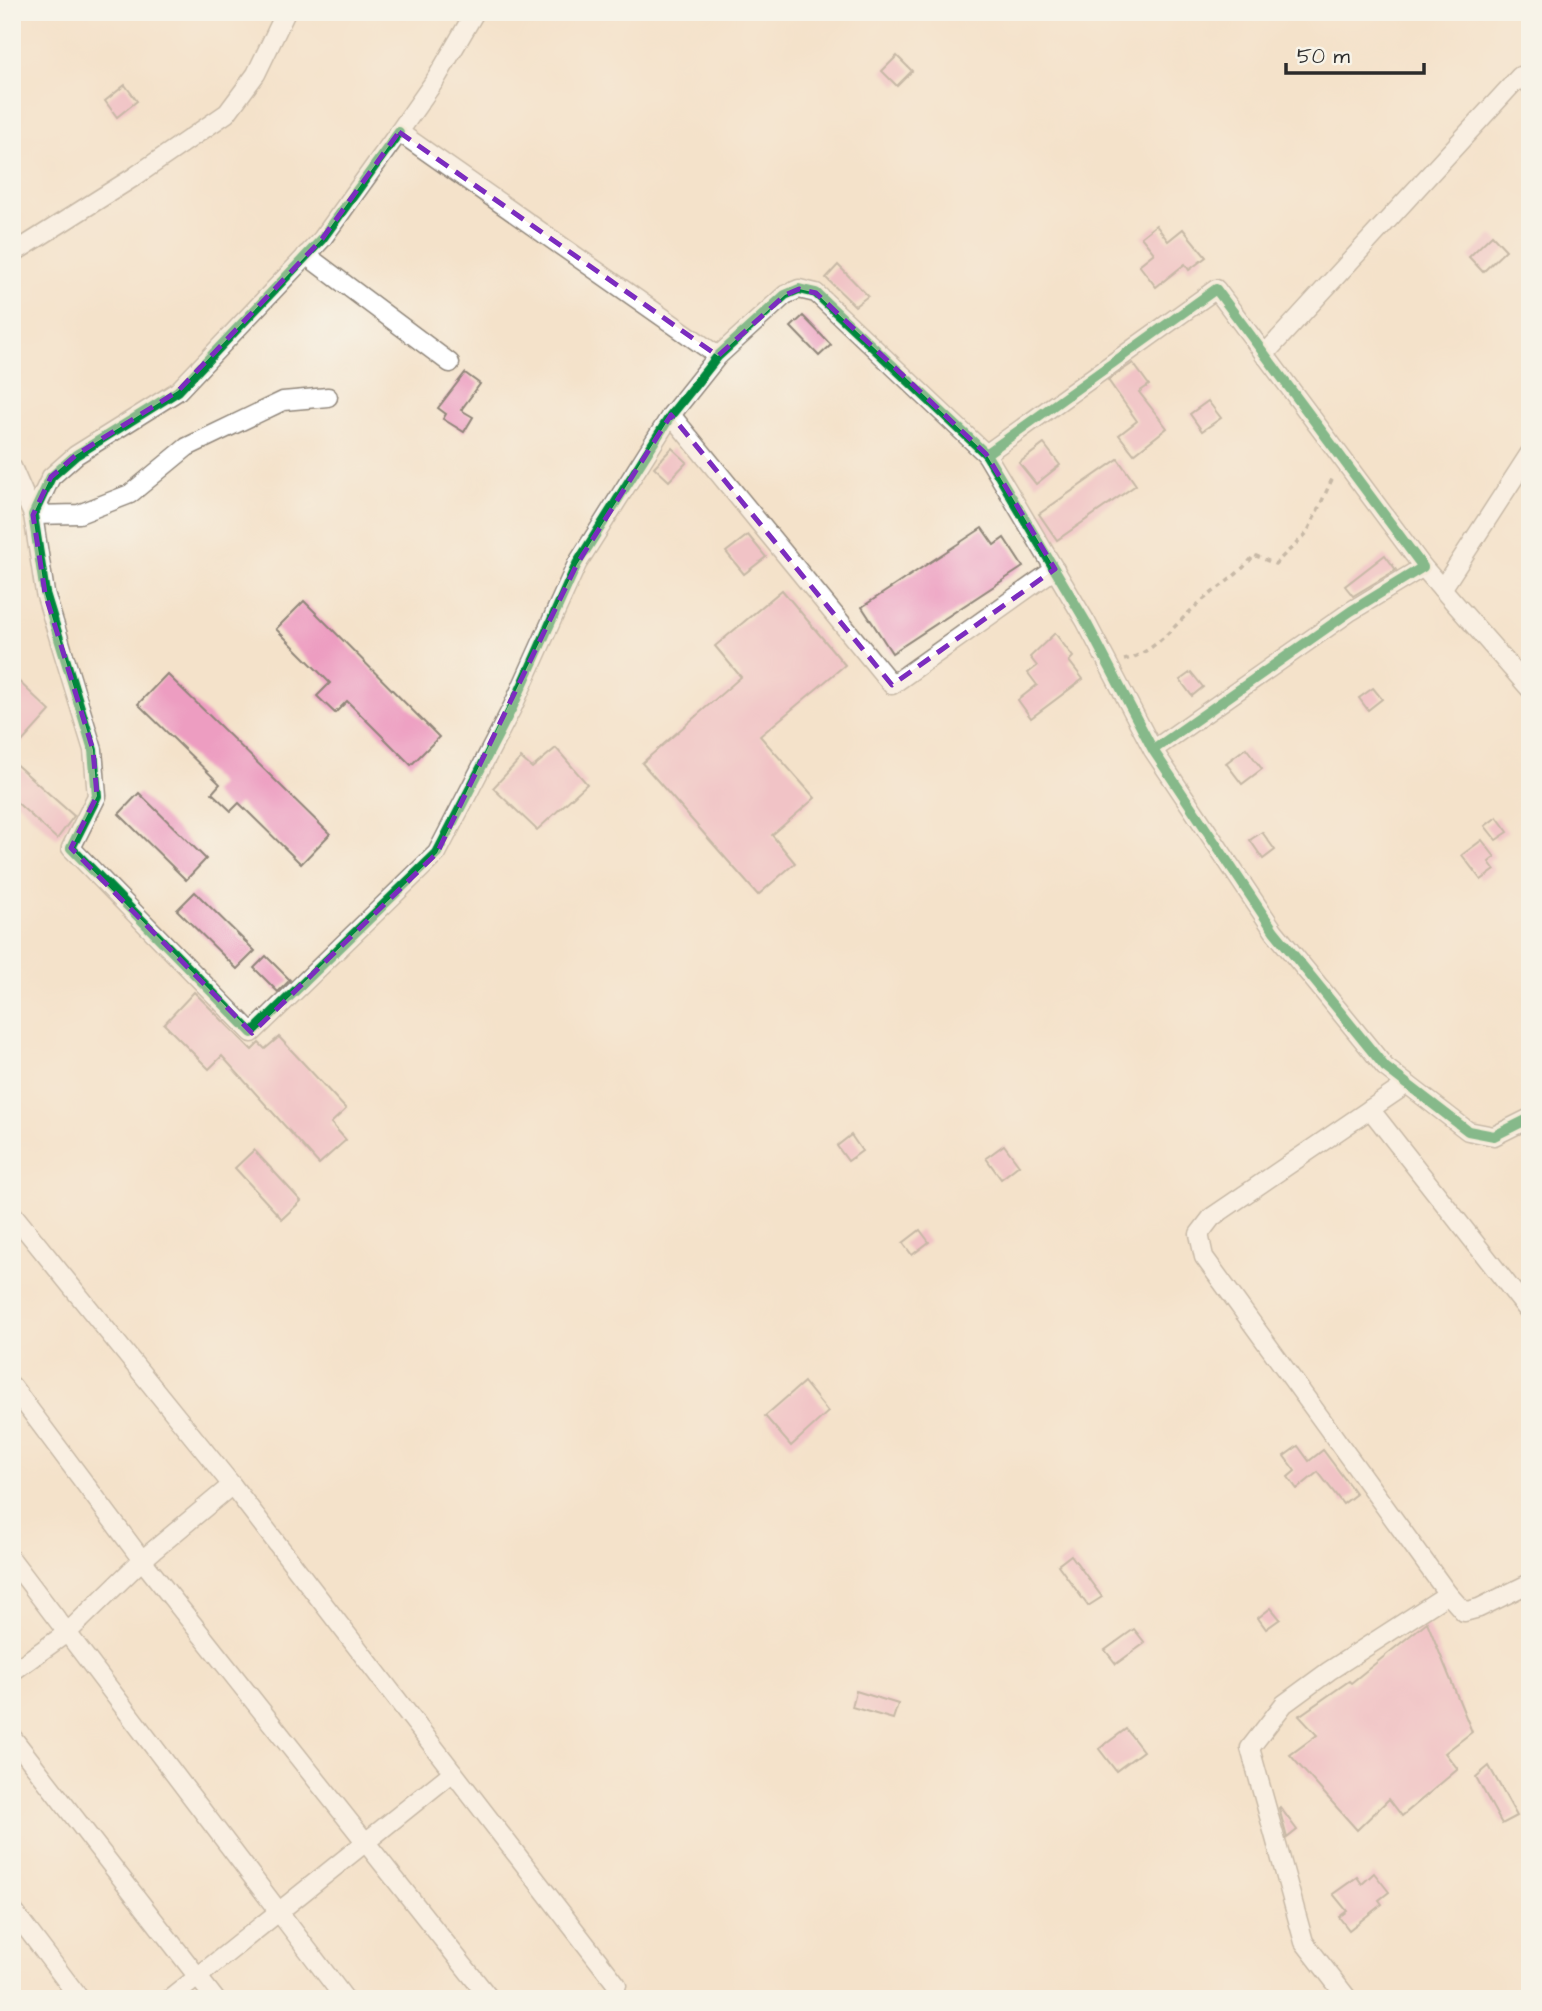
<svg xmlns="http://www.w3.org/2000/svg" width="1542" height="2011" font-family="'Architects Daughter',sans-serif">
<style>
.building{fill:#ed9dc1}
.lines{fill:none;stroke-linecap:round;stroke-linejoin:round}
.minor-casing{stroke:#90867a;stroke-width:21}
.path{stroke:#90867a;stroke-width:3.5;stroke-dasharray:5 5;stroke-linecap:butt}
.minor{stroke:#fff;stroke-width:18}
.cycleway-casing{stroke:#f7f3e8;stroke-width:15}
.cycleway{stroke:#00873e;stroke-width:10}
.marked{fill:none;stroke:#7b2cbf;stroke-width:5;stroke-dasharray:14 9;stroke-linejoin:round}
</style>
<rect width="100%" height="100%" fill="#f7f3e8"/>
<filter id="ink" filterUnits="userSpaceOnUse"><feTurbulence type="fractalNoise" baseFrequency=".0143" numOctaves="2"/><feDisplacementMap in="SourceGraphic" scale="14" xChannelSelector="R" yChannelSelector="G"/><feConvolveMatrix kernelMatrix="1 2 1 2 8 2 1 2 1" color-interpolation-filters="sRGB"/></filter>
<filter id="wash" filterUnits="userSpaceOnUse"><feTurbulence type="fractalNoise" baseFrequency=".00686" numOctaves="4" result="noise"/><feDisplacementMap in="SourceGraphic" scale="28" xChannelSelector="R" yChannelSelector="G"/><feGaussianBlur stdDeviation="1.57" result="paint"/><feColorMatrix in="noise" values="0 0 0 0 0 0 0 0 0 0 0 0 0 0 0 0 0 1.4 0 .05"/><feComposite in="paint" operator="in"/></filter>
<g filter="url(#wash)">
<rect width="100%" height="100%" fill="#f4e2ca"/>
<g id="blocks">
<g class="building">
<polygon points="897,56 912,71 897,86 882,71"/>
<polygon points="125,85 137,101 117,117 105,101"/>
<polygon points="1156,225 1168,241 1183,229 1206,257 1189,270 1185,264 1156,287 1139,265 1154,253 1141,237"/>
<polygon points="1492,235 1506,250 1483,272 1469,257"/>
<polygon points="838,265 868,296 855,306 826,278"/>
<polygon points="803,316 831,345 819,356 791,327"/>
<polygon points="1133,363 1149,385 1139,392 1167,428 1134,454 1119,435 1137,421 1108,380"/>
<polygon points="465,373 480,384 461,410 473,417 464,432 443,419 446,414 438,408"/>
<polygon points="1208,401 1221,418 1202,431 1190,414"/>
<polygon points="1044,444 1060,465 1036,484 1019,463"/>
<polygon points="672,448 687,462 669,481 654,467"/>
<polygon points="1118,459 1136,485 1057,540 1039,514"/>
<polygon points="982,528 994,545 1004,538 1023,567 892,653 862,607"/>
<polygon points="748,535 766,557 744,574 726,552"/>
<polygon points="1385,555 1396,570 1353,596 1345,586"/>
<polygon points="782,590 845,665 760,736 815,798 772,835 795,863 758,895 642,763 741,677 715,646"/>
<polygon points="304,601 439,737 411,765 347,701 335,713 317,696 330,683 276,629"/>
<polygon points="1055,633 1073,657 1069,661 1083,679 1031,718 1018,700 1037,685 1028,673 1037,666 1030,657"/>
<polygon points="1191,672 1203,687 1192,696 1180,680"/>
<polygon points="167,674 330,834 301,864 239,803 231,811 212,793 220,784 138,704"/>
<polygon points="12,675 50,711 12,753"/>
<polygon points="1373,688 1382,699 1368,710 1359,698"/>
<polygon points="556,748 587,784 537,830 493,788 521,758 532,768"/>
<polygon points="1246,748 1262,769 1242,784 1226,763"/>
<polygon points="12,761 74,816 57,839 12,798"/>
<polygon points="139,793 206,859 186,880 119,814"/>
<polygon points="1497,817 1508,832 1496,840 1485,826"/>
<polygon points="1262,832 1275,850 1263,859 1250,840"/>
<polygon points="1482,840 1495,857 1489,862 1495,870 1481,880 1462,855"/>
<polygon points="195,892 255,951 237,969 177,910"/>
<polygon points="266,956 290,980 278,992 254,968"/>
<polygon points="194,992 252,1050 259,1043 265,1049 279,1037 346,1109 331,1123 346,1140 319,1164 222,1056 209,1069 164,1024"/>
<polygon points="851,1135 862,1151 848,1161 837,1146"/>
<polygon points="1004,1145 1019,1165 1001,1179 986,1158"/>
<polygon points="254,1150 301,1201 282,1219 235,1168"/>
<polygon points="920,1230 929,1242 912,1255 903,1243"/>
<polygon points="804,1382 828,1412 791,1446 765,1416"/>
<polygon points="1298,1446 1309,1461 1323,1450 1356,1494 1343,1504 1318,1472 1297,1489 1288,1477 1295,1471 1284,1456"/>
<polygon points="1071,1555 1102,1597 1088,1606 1058,1565"/>
<polygon points="1271,1608 1280,1619 1266,1629 1258,1618"/>
<polygon points="1427,1622 1472,1732 1445,1753 1458,1769 1402,1816 1389,1799 1357,1830 1290,1755 1317,1735 1299,1716 1349,1681 1351,1683"/>
<polygon points="1134,1629 1145,1643 1116,1664 1105,1650"/>
<polygon points="856,1691 898,1704 893,1719 852,1707"/>
<polygon points="1126,1729 1143,1751 1116,1771 1099,1749"/>
<polygon points="1489,1766 1517,1816 1502,1824 1476,1777"/>
<polygon points="1280,1807 1297,1830 1287,1838 1279,1808"/>
<polygon points="1374,1873 1389,1892 1379,1900 1382,1904 1349,1930 1339,1917 1347,1911 1333,1894 1357,1877 1362,1884"/>
</g>
</g>
</g>
<g filter="url(#ink)">
<use href="#blocks" fill-opacity="0" stroke="#90867a" stroke-width="2"/>
<g class="lines">
<g class="minor-casing">
<g id="minor">
<polyline points="475,12 436,79 399,132 718,356"/>
<polyline points="399,132 322,239 178,391 76,455 51,477 33,515 45,593 93,750 97,796 71,848 252,1033 437,853 513,706 577,564 671,415 718,356 785,295 799,289 816,293 986,454"/>
<polyline points="12,254 134,177 227,113 256,74 286,12"/>
<polyline points="306,255 450,363"/>
<polyline points="1264,355 1520,76 1530,85"/>
<polyline points="671,415 892,685 1055,569"/>
<polyline points="12,467 33,515 79,514 130,494 187,447 283,401 328,397"/>
<polyline points="1423,567 1530,689"/>
<polyline points="1442,589 1530,453"/>
<polyline points="1153,750 1351,611 1423,567 1216,289 986,454 1086,622 1153,750 1274,931 1385,1067 1468,1131 1494,1136 1530,1118"/>
<polyline points="1370,1109 1530,1313"/>
<polyline points="12,1213 232,1485 617,1985"/>
<polyline points="12,1386 142,1560 490,1999"/>
<polyline points="12,1560 345,1999"/>
<polyline points="1448,1594 1464,1612 1479,1608 1530,1583"/>
<polyline points="12,1672 68,1632 142,1560 232,1485"/>
<polyline points="12,1737 215,1999"/>
<polyline points="12,1909 80,1999"/>
<polyline points="170,1999 453,1772"/>
<polyline points="1348,1999 1304,1942 1250,1748 1284,1704 1329,1671 1448,1594 1204,1257 1199,1234 1212,1217 1407,1084"/>
</g>
</g>
<path class="path" d="M 1124,660 C 1155,653 1174,625 1197,605 C 1216,588 1239,576 1254,555 L 1275,564 L 1307,533 L 1334,475"/>
<use href="#minor" class="minor"/>
<g class="cycleway-casing">
<g id="cycleway">
<polyline points="399,132 322,239 178,391 76,455 51,477 33,515 45,593 93,750 97,796 71,848 252,1033 437,853 513,706 577,564 671,415 718,356 785,295 799,289 816,293 986,454"/>
<polyline points="1153,750 1351,611 1423,567 1216,289 986,454 1086,622 1153,750 1274,931 1385,1067 1468,1131 1494,1136 1530,1118"/>
</g>
</g>
<use href="#cycleway" class="cycleway"/>
</g>
</g>
<path d="M0 0H1542V2011H0ZM 399,132 L 718,356 L 785,295 L 799,289 L 816,293 L 986,454 L 1055,569 L 892,685 L 671,415 L 577,564 L 437,853 L 252,1033 L 71,848 L 97,796 L 93,750 L 45,593 L 33,515 L 51,477 L 76,455 L 178,391 L 322,239 Z" fill="#f4e2ca" fill-opacity=".55" fill-rule="evenodd"/>
<path class="marked" d="M 399,132 L 718,356 L 785,295 L 799,289 L 816,293 L 986,454 L 1055,569 L 892,685 L 671,415 L 577,564 L 437,853 L 252,1033 L 71,848 L 97,796 L 93,750 L 45,593 L 33,515 L 51,477 L 76,455 L 178,391 L 322,239 Z"/>
<rect width="1542" height="2011" fill="none" stroke="#f7f3e8" stroke-width="42"/>
<path d="M1286 63v10h138v-10" fill="none" stroke="#2b2b2b" stroke-width="3.5"/>
<text x="1297" y="63" font-size="21" fill="#2b2b2b" stroke="#f7f3e8" stroke-width="5" paint-order="stroke">50 m</text>
</svg>
